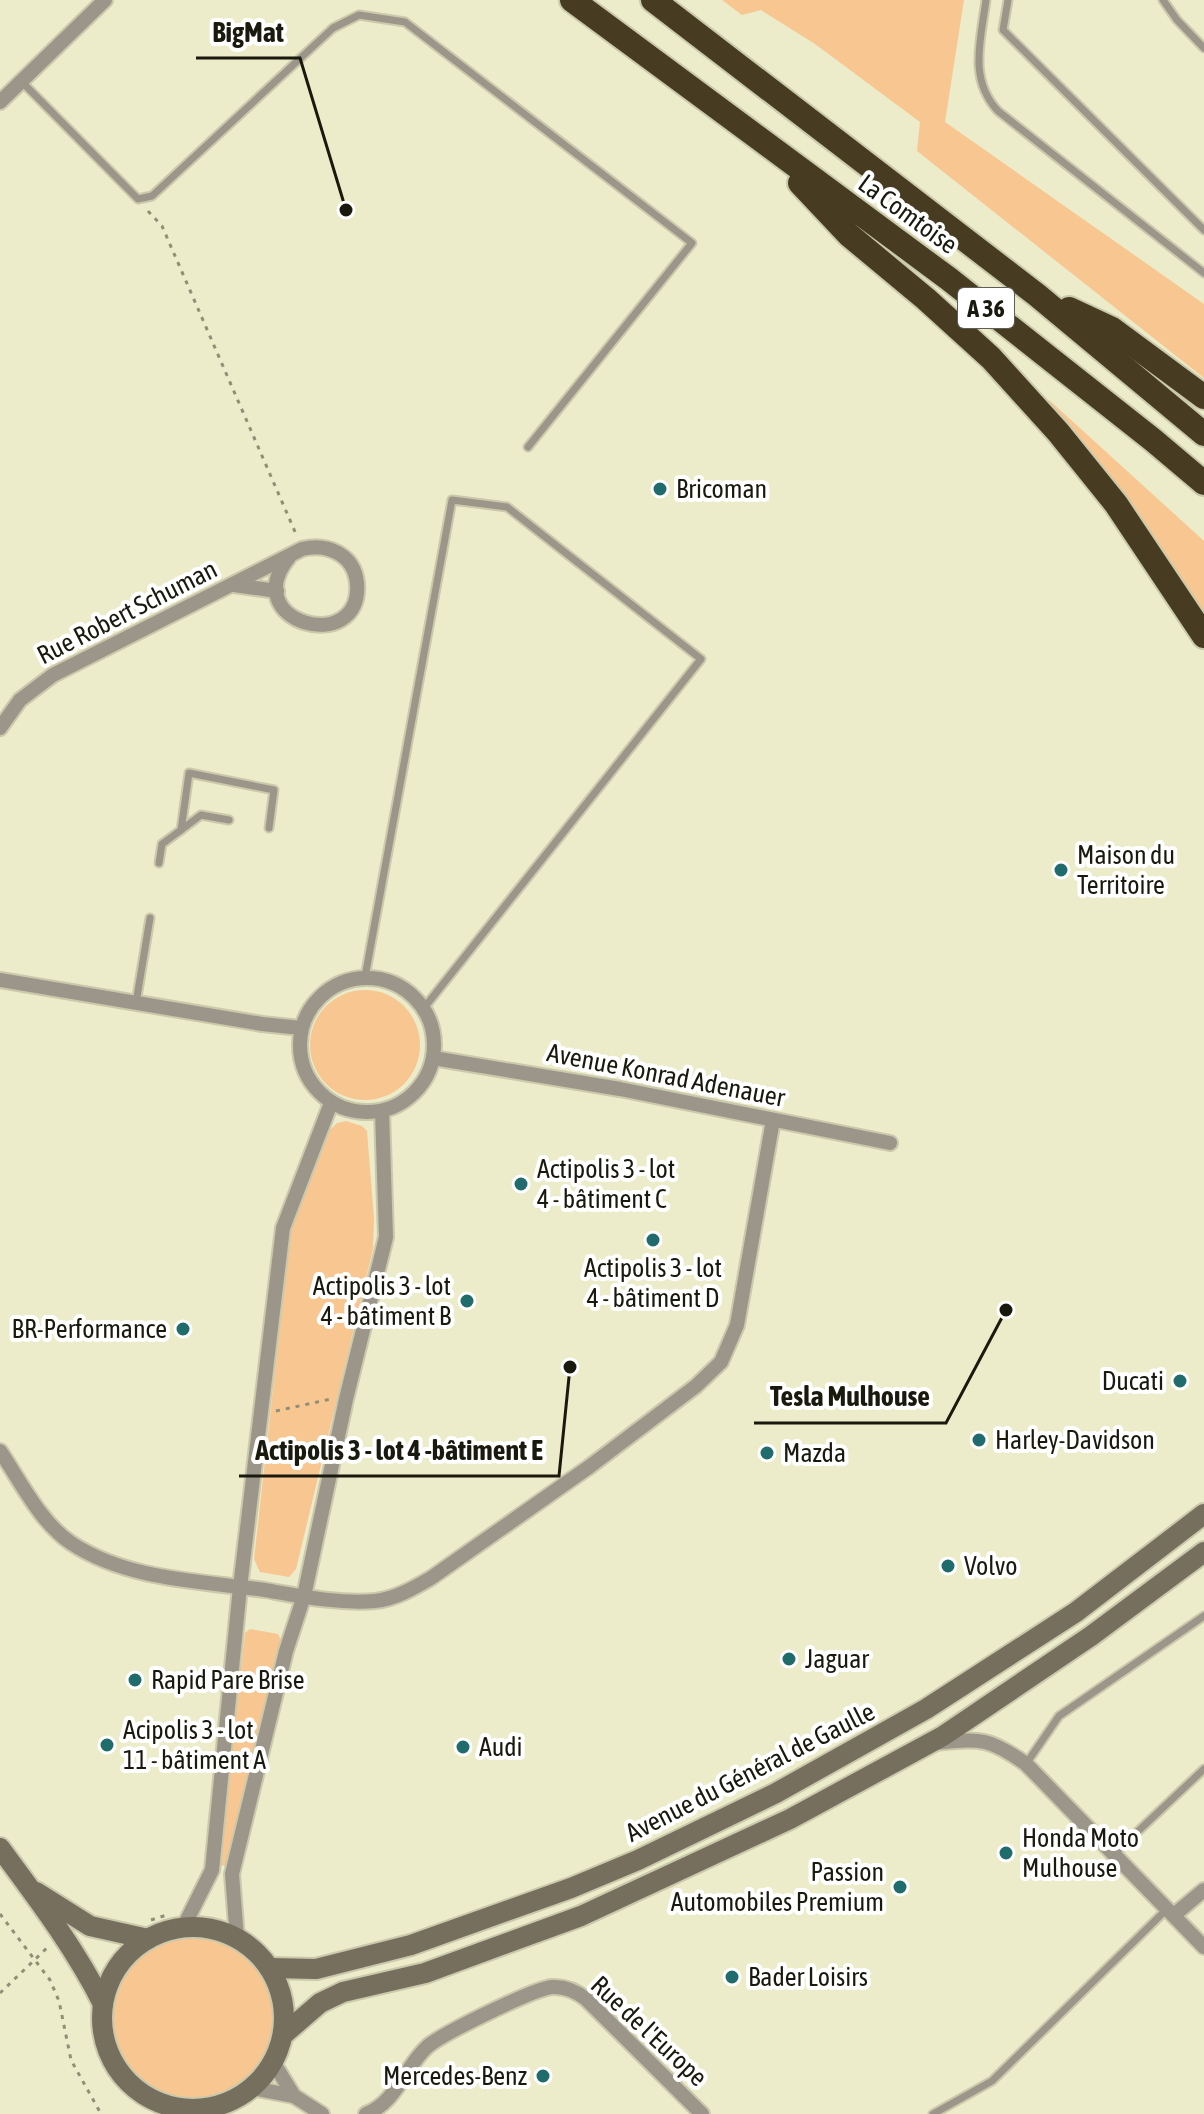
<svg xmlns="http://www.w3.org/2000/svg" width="1204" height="2114" font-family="'Asap Condensed',sans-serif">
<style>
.green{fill:#f8c691}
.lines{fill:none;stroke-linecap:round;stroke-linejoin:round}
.lane-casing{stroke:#cac9ac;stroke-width:11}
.street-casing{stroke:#cac9ac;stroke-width:18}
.secondary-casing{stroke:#cac9ac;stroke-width:24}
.highway-casing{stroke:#cac9ac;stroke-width:28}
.path{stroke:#8f8e77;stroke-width:3;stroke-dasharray:4 6;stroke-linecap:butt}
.lane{stroke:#9c968a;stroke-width:7}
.street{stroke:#9c968a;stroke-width:14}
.secondary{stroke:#776f5d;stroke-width:20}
.highway{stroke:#473c22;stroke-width:24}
.poi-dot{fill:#206c6d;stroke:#fff;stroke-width:3}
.labels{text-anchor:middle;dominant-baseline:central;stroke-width:8;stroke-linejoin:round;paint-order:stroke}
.shield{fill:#fff;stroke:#5f5e56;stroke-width:2}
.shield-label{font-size:24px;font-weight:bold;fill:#1a190e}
.street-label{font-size:26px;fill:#1a190e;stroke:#fff}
.poi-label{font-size:26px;fill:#1a190e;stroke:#fff;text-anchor:start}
.leader{fill:none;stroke:#1a190e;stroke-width:3}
.callout-dot{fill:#1a190e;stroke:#fff;stroke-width:3}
.callout-label{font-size:28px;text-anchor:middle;font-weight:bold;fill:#1a190e;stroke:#fff;stroke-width:8;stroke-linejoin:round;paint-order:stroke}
</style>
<rect width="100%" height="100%" fill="#ecebca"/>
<g class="green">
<polygon points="722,0 964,0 945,122 1204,304 1204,378 917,151 920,122 815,44 761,10 742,15"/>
<polygon points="1049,400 1204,541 1204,612 1128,500 1046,404"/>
<circle cx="365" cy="1045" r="55"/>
<polygon points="346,1121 362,1126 367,1131 374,1219 373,1249 296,1569 289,1577 260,1572 254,1559 291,1228 293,1217 330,1130 337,1123"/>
<polygon points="250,1629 278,1634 281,1640 226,1866 219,1865 245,1633"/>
<circle cx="192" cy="2019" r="82"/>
</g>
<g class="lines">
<g class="lane-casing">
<g id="lane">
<path d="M 986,0 C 981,39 968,79 998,111 L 1204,273"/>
<polyline points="1008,0 1003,30 1204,230"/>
<polyline points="1163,0 1177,20 1204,48"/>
<polyline points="22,82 138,199 152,196 333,28 359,15 405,22 692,243 528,447"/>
<polyline points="229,820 201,815 181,830 189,773 274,790 269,828"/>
<polyline points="159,863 162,844 181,830"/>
<polyline points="365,977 452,500 507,507 701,659 424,1008"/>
<polyline points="136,1003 150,918"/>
<polyline points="1026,1764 1059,1716 1204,1616"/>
<polyline points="1115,1853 1204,1769"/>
<polyline points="933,2114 992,2081 1167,1909"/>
</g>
</g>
<g class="street-casing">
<g id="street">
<polyline points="0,102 105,0"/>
<polyline points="234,585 277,591"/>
<path d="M 0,728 L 20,700 L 53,675 L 302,549 C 327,543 354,554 357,583 C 363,657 234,623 290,556"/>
<circle cx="367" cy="1045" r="67"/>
<polyline points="0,980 262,1024 301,1028"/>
<polyline points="433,1058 620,1089 890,1143"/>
<path d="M 0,1451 C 21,1482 40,1522 71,1543 C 127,1580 200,1581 265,1590 C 300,1596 339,1604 375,1601 C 395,1599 414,1588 431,1578 L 589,1467 L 696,1386 L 721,1362 L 737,1325 L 773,1120"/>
<path d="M 933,1743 C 979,1739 987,1736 1026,1764 L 1204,1947"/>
<polyline points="1174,1915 1204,1890"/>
<polyline points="183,1928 212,1870 240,1587 283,1228 331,1103"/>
<polyline points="237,1938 232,1874 286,1651 304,1596 346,1399 386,1237 382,1111"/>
<polyline points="273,2062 294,2096 322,2114"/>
<polyline points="252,2088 294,2096"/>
<path d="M 366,2114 C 397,2102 405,2066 428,2046 C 444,2033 533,1989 552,1987 C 566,1986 576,1991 586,1999 L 702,2114"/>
</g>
</g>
<g class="secondary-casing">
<g id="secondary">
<path d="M 0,1848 C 37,1898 75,1948 103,2004"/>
<polyline points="36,1892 90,1926 148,1939"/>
<circle cx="193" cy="2018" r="91"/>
<polyline points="271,1968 316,1969 411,1945 571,1888 638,1860 776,1793 926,1709 1076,1612 1204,1514"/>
<polyline points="283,2035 320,2003 343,1992 425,1973 581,1916 790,1819 943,1736 1091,1636 1204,1552"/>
</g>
</g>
<g class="highway-casing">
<g id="highway">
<polyline points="572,0 949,279 1153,440 1204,483"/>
<polyline points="653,0 1037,295 1204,434"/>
<polyline points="800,183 849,235 926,299 991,358 1058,432 1116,504 1204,636"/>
<polyline points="1069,309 1112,329 1204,397"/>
</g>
</g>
<g class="path">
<polyline points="148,211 162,226 296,534"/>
<polyline points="276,1411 331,1399"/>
<polyline points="0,1914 50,1980 59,2001 71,2060 101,2114"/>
<polyline points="151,1920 170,1914"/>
<polyline points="0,1993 49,1946"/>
</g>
<use href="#lane" class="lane"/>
<use href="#street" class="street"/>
<use href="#secondary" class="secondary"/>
<use href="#highway" class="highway"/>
</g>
<g class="poi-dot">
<circle cx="660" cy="489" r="8"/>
<circle cx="1061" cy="870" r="8"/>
<circle cx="521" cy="1184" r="8"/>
<circle cx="653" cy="1240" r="8"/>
<circle cx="467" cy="1301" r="8"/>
<circle cx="183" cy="1329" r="8"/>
<circle cx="1180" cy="1381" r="8"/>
<circle cx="979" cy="1440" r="8"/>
<circle cx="767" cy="1453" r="8"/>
<circle cx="948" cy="1566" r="8"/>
<circle cx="789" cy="1659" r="8"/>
<circle cx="135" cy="1680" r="8"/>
<circle cx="107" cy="1745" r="8"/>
<circle cx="463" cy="1747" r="8"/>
<circle cx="1006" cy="1853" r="8"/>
<circle cx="900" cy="1887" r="8"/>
<circle cx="732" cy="1977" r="8"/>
<circle cx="543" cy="2076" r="8"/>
</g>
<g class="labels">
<rect class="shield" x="958" y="288" width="56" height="40" rx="6"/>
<g class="shield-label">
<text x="986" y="308">A 36</text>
</g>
<g class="street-label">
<text transform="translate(908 214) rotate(36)">La Comtoise</text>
<text transform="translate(127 612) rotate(-27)">Rue Robert Schuman</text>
<text transform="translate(666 1075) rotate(11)">Avenue Konrad Adenauer</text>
<text transform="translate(750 1772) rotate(-27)">Avenue du Général de Gaulle</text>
<text transform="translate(649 2031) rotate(43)">Rue de l'Europe</text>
</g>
<g class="poi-label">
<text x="676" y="489">Bricoman</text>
<text x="1077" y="855">Maison du<tspan x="1077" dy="30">Territoire</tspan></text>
<text x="537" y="1169">Actipolis 3 - lot<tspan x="537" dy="30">4 - bâtiment C</tspan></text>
<text x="653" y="1268" text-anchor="middle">Actipolis 3 - lot<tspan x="653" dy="30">4 - bâtiment D</tspan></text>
<text x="451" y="1286" text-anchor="end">Actipolis 3 - lot<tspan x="451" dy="30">4 - bâtiment B</tspan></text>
<text x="167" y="1329" text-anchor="end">BR-Performance</text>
<text x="1164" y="1381" text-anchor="end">Ducati</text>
<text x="995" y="1440">Harley-Davidson</text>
<text x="783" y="1453">Mazda</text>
<text x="964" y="1566">Volvo</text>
<text x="805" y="1659">Jaguar</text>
<text x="151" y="1680">Rapid Pare Brise</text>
<text x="123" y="1730">Acipolis 3 - lot<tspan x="123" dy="30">11 - bâtiment A</tspan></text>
<text x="479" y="1747">Audi</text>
<text x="1022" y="1838">Honda Moto<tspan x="1022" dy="30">Mulhouse</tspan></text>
<text x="884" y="1872" text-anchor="end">Passion<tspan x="884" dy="30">Automobiles Premium</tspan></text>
<text x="748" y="1977">Bader Loisirs</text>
<text x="527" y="2076" text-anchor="end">Mercedes-Benz</text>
</g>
</g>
<path class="leader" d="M346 210L300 58H196M1006 1310L946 1423H754M570 1367L559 1476H239"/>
<g class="callout-dot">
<circle cx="346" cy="210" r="8"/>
<circle cx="1006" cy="1310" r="8"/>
<circle cx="570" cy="1367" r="8"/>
</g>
<g class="callout-label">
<text x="248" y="42">BigMat</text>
<text x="850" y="1406">Tesla Mulhouse</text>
<text x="399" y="1460">Actipolis 3 - lot 4 -bâtiment E</text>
</g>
</svg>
